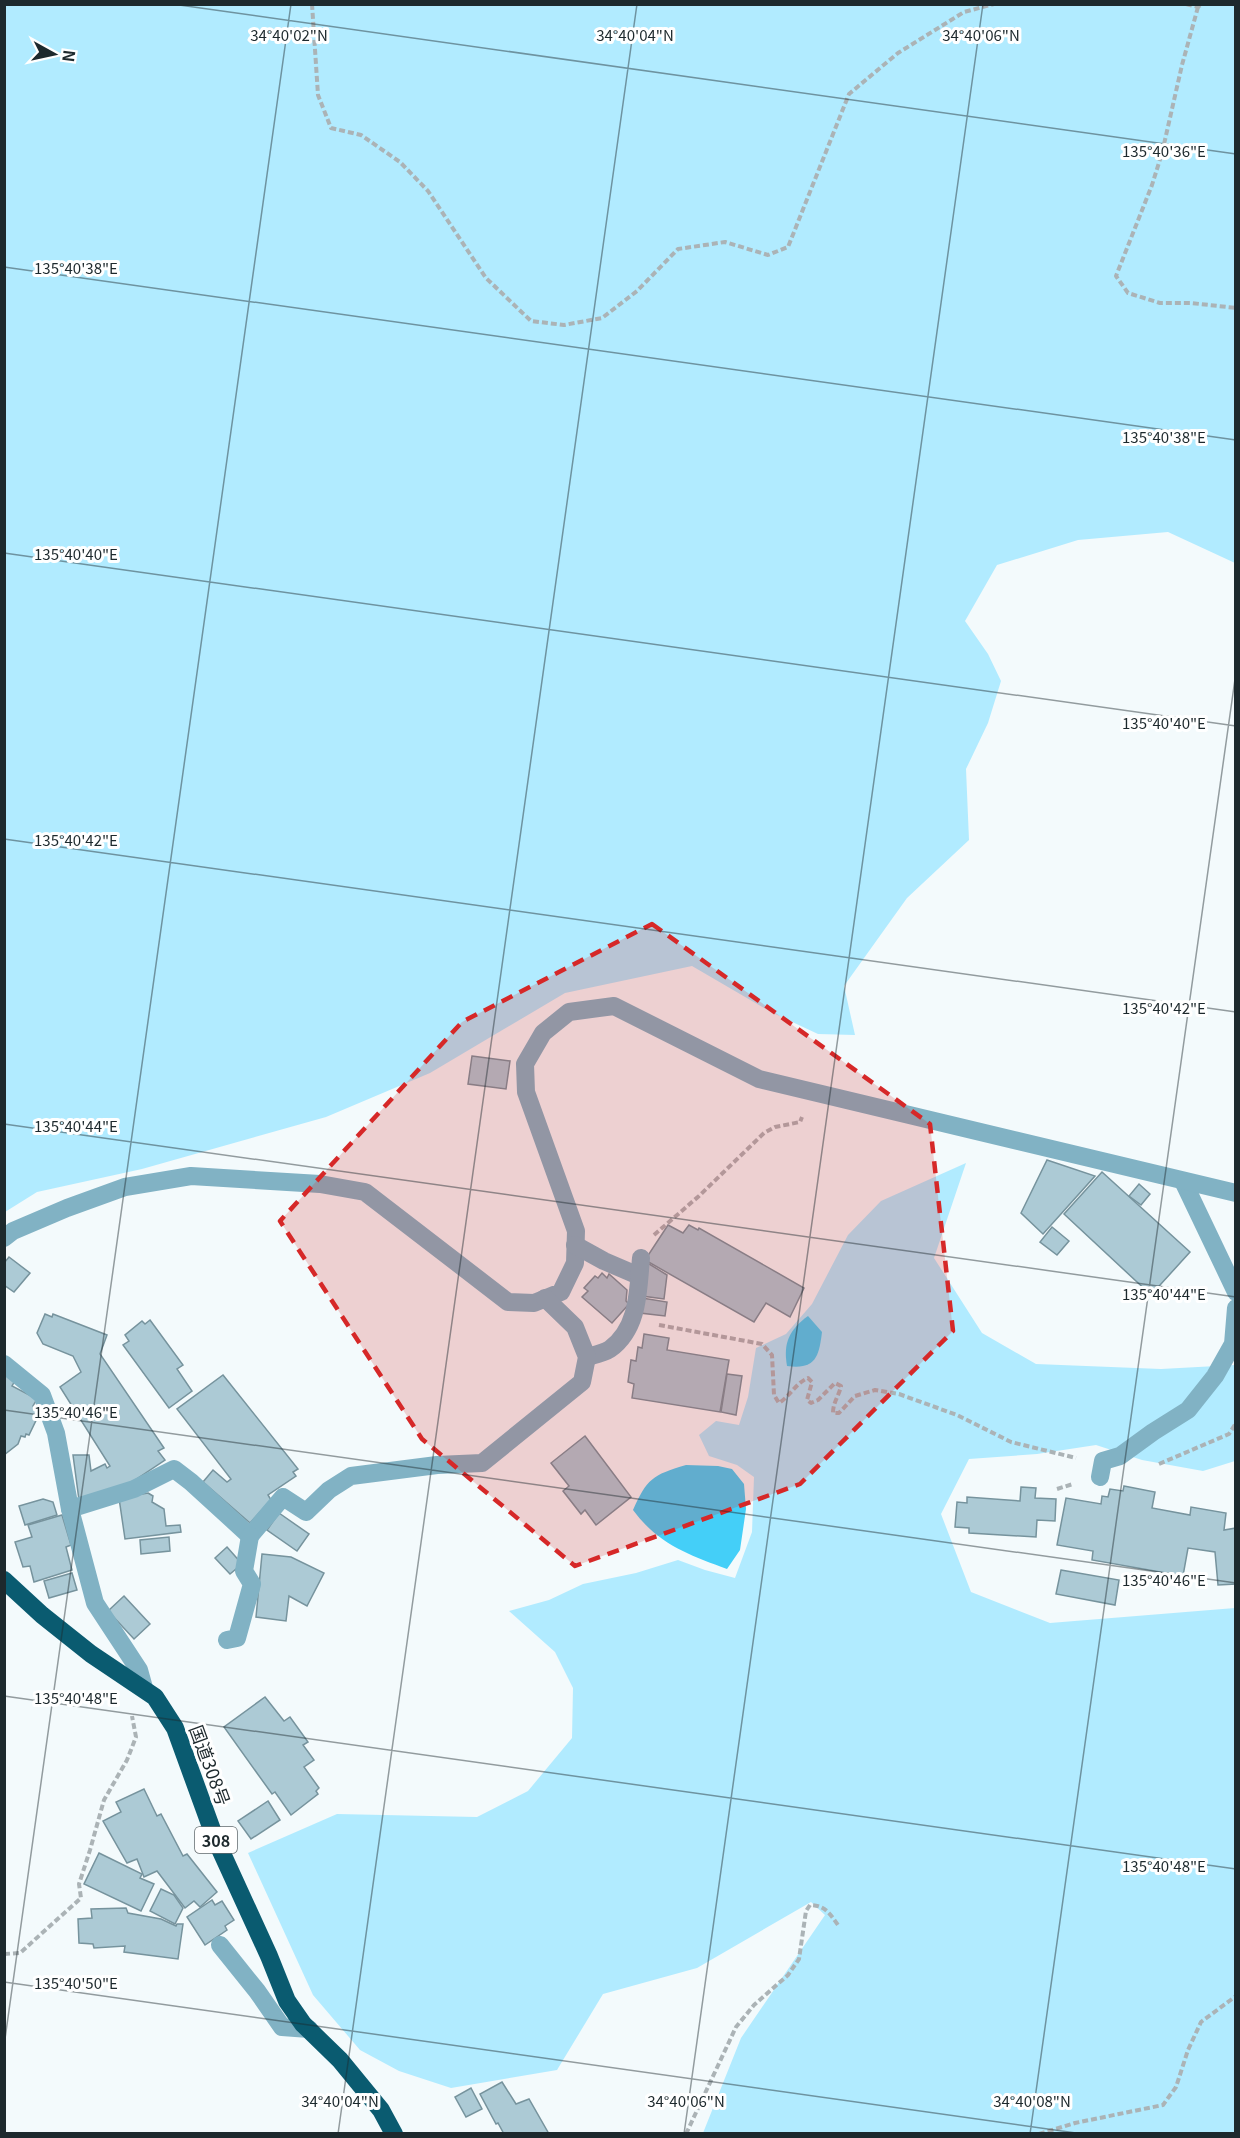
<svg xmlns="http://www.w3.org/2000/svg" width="1240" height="2138" font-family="Georgia,'Noto Sans JP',serif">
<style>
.green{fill:#b1ebff}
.water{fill:#44cff8}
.building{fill:#accad5;stroke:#76939d;stroke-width:1.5}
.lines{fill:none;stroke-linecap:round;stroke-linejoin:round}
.path{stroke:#abb3b6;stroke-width:4;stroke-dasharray:6 3;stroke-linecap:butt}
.minor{stroke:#81b2c4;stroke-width:18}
.highway{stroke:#0a5b70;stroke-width:18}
.marked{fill:#d62828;fill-opacity:0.2;stroke:#d62828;stroke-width:4.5;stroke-dasharray:12 8;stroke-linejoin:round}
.ticks{fill:none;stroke:#1d292d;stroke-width:1.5;stroke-opacity:0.45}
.labels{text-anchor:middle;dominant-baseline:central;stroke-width:6;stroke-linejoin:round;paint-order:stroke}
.shield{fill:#fff;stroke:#61696c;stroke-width:1.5}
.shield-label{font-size:16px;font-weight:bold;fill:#1d292d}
.street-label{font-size:18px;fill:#1d292d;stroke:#fff}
.ticks-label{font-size:15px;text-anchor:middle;fill:#1d292d;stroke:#fff;stroke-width:6;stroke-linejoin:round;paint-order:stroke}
</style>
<rect width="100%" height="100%" fill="#f3fafc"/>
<g class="green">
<polygon points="5,4 1235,5 1235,563 1168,532 1078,540 997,565 965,621 988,654 1001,681 988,723 966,769 969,840 907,898 844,986 855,1035 818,1034 771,1012 692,966 565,993 430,1073 326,1117 142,1169 37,1192 5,1212"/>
<polygon points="966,1163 934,1258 982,1333 1036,1364 1161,1369 1235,1365 1235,1461 1203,1471 1142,1460 1096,1445 1037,1454 969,1459 941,1514 971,1592 1050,1623 1235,1608 1235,2133 703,2133 741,2038 825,1915 811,1902 697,1968 603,1994 557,2070 451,2088 399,2071 360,2050 313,1995 248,1853 337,1814 477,1817 528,1791 572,1738 573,1688 555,1652 509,1611 549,1600 583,1584 636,1573 678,1560 705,1570 735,1578 752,1532 754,1477 737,1465 709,1456 699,1435 716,1421 739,1425 748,1397 756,1348 786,1334 812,1304 848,1235 881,1201"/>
</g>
<g class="water">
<path d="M 808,1316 L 822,1332 C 819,1356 816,1370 787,1366 C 783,1343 789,1330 808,1316 Z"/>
<path d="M 686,1465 L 718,1466 L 732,1469 L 744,1484 L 746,1509 L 740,1550 L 727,1569 C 689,1555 658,1544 633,1510 C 647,1479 652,1475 686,1465 Z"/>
</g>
<g class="building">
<polygon points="472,1056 510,1061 506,1089 468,1084"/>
<polygon points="1047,1160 1095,1176 1043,1234 1021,1213"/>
<polygon points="1102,1172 1190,1252 1151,1295 1064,1214"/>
<polygon points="1139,1184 1150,1194 1141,1205 1129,1196"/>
<polygon points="668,1225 683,1233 689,1225 698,1230 699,1228 804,1288 790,1317 766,1303 754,1322 645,1260"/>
<polygon points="1052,1227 1069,1241 1057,1255 1040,1242"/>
<polygon points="9,1257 30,1273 14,1292 4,1285 4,1263"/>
<polygon points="646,1262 667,1275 664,1299 642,1296"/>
<polygon points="602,1273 607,1278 609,1274 627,1290 626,1301 629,1304 612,1323 582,1297 588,1291 584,1288 595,1276 598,1278"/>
<polygon points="642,1298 667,1302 665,1316 640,1313"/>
<polygon points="45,1314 52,1317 53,1314 107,1335 100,1354 164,1448 158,1451 165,1460 132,1482 79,1500 73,1455 89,1455 91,1471 105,1464 107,1468 110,1466 60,1387 81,1372 73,1356 43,1344 37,1333"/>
<polygon points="150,1320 183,1365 177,1369 192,1391 169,1408 123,1345 129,1341 125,1335 142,1321 145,1324"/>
<polygon points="644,1334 669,1338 667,1350 729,1360 720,1412 632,1398 634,1384 628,1382 631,1360 636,1361 638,1347 642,1348"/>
<polygon points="4,1372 16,1379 12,1386 37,1399 33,1406 41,1410 29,1435 26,1434 25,1437 21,1436 18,1444 4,1455"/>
<polygon points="727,1374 742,1376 736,1415 721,1412"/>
<polygon points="223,1375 298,1469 293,1472 296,1476 268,1495 271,1500 250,1523 203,1482 213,1470 227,1482 231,1479 177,1409"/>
<polygon points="585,1436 631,1497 596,1525 585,1510 581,1514 563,1491 569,1486 551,1463"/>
<polygon points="1124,1486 1155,1492 1152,1508 1190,1515 1191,1507 1226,1513 1224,1530 1236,1528 1236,1584 1218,1585 1215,1552 1188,1548 1183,1576 1092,1560 1093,1551 1057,1545 1066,1498 1101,1504 1102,1496 1108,1497 1110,1489 1123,1491"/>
<polygon points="1021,1487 1036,1488 1035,1498 1056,1499 1055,1521 1037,1520 1036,1537 969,1533 969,1528 955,1527 957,1502 967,1503 967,1497 1020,1501"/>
<polygon points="148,1493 153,1496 152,1502 164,1509 166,1526 180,1525 181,1532 125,1539 119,1498"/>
<polygon points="43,1499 53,1502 57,1515 25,1525 19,1506"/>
<polygon points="279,1513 309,1534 297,1551 267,1530"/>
<polygon points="62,1515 71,1545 66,1547 72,1570 34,1582 30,1566 23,1567 15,1542 32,1537 28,1525"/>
<polygon points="169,1537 170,1551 141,1554 140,1540"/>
<polygon points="227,1547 242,1564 230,1574 215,1558"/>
<polygon points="262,1554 291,1557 324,1573 307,1606 289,1596 286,1621 256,1617"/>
<polygon points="1061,1570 1119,1580 1115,1605 1056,1594"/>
<polygon points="72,1573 77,1590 49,1598 44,1581"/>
<polygon points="124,1596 150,1624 134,1639 108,1611"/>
<polygon points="265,1697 284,1721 290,1717 308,1742 303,1745 314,1760 304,1767 319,1788 316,1791 318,1794 291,1815 275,1792 272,1794 224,1727"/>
<polygon points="144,1789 157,1816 161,1814 183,1856 187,1854 217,1892 200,1907 194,1901 185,1908 157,1871 144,1877 137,1859 127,1863 103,1821 121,1812 116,1802"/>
<polygon points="268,1801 280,1820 251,1839 238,1821"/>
<polygon points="99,1853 142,1874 140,1878 154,1884 141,1911 84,1884"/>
<polygon points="161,1889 174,1895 183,1908 175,1924 150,1911"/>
<polygon points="212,1900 215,1905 222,1901 234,1920 225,1926 227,1930 205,1945 187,1917"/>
<polygon points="126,1908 128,1913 161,1919 176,1926 177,1924 183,1924 178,1959 124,1952 125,1946 94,1948 93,1944 79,1943 78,1919 92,1918 91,1909"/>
<polygon points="502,2082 516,2104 529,2099 549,2134 504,2134 498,2123 496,2124 480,2094"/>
<polygon points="471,2088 482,2109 466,2117 455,2097"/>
</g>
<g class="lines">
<g class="path">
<polyline points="312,4 318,95 331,128 361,135 400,162 428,191 486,278 531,321 564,325 602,318 637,291 678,249 725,242 768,255 788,247 849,94 898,53 964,12 994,4"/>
<polyline points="1186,4 1198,7 1202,4"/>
<polyline points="1198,7 1182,65 1162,153 1152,185 1116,276 1128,293 1160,303 1191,303 1236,308"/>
<polyline points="654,1235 699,1196 764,1133 775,1127 800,1122 802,1117"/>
<path d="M 659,1325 L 762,1344 L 772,1355 L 774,1395 L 779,1403 C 790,1396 796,1383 808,1378 L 812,1382 L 807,1400 L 811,1403 L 818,1400 L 835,1383 L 841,1386 C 839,1396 833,1402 833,1413 L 839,1413 L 855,1396 L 875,1390 L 899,1394 L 957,1415 L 1011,1442 L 1076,1458"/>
<polyline points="1159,1464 1229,1434 1236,1423"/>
<polyline points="1057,1489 1073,1484"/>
<polyline points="4,1954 20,1953 81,1898 79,1884 90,1850 104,1800 127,1760 136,1737 132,1716"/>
<path d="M 686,2134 L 736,2027 L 754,2005 L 788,1975 L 799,1959 L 806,1911 L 810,1905 C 825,1905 830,1914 838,1925"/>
<polyline points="1039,2134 1075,2123 1163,2105 1176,2087 1188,2050 1201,2022 1236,1996"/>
</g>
<g class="minor">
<polyline points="1183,1181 1236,1292"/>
<polyline points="4,1238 13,1231 67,1208 125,1187 191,1176 320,1184 365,1192 508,1302 534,1303 561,1292 575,1263 576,1231 526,1092 525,1064 543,1033 569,1012 614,1006 759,1079 1236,1193"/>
<polyline points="575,1245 604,1261 639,1276"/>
<path d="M 587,1357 C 594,1355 604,1353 610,1349 C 639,1328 638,1290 641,1258"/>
<polyline points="4,1364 42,1395 56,1433 70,1509 95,1603 139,1670 144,1688"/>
<polyline points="1100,1477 1103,1461 1120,1456 1153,1432 1188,1410 1215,1376 1233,1344 1236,1308"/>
<polyline points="70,1509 134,1489 174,1469 191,1482 250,1536 283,1497 306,1512 329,1490 351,1476 437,1465 482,1463 582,1382 587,1357 575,1327 545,1298"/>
<polyline points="227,1640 237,1638 252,1584 244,1571 250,1536"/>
<polyline points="220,1945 257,1991 282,2027 309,2029"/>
</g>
<polyline class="highway" points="4,1580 42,1615 91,1654 155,1697 175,1728 215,1838 269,1956 287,2001 303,2024 340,2060 381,2110 394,2134"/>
</g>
<path class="marked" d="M 652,924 L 930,1124 L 953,1331 L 800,1484 L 575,1566 L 422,1439 L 280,1221 L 462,1022 Z"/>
<path class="ticks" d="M 172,4 L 1236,154M 4,267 L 1236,440M 4,553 L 1236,726M 4,839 L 1236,1012M 4,1124 L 1236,1297M 4,1410 L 1236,1583M 4,1696 L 1236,1869M 4,1982 L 1083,2134M 4,2046 L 291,4M 338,2134 L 637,4M 684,2134 L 983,4M 1030,2134 L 1236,672"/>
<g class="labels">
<rect class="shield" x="195" y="1827" width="42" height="26" rx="4.5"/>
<g class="shield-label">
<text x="216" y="1840">308</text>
</g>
<g class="street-label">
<text transform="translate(211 1765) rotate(70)">国道308号</text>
</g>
</g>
<g class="ticks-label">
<text x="289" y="41">34°40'02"N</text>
<text x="635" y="41">34°40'04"N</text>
<text x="981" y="41">34°40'06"N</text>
<text x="1164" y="157">135°40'36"E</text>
<text x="76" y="274">135°40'38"E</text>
<text x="1164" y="443">135°40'38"E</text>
<text x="76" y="560">135°40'40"E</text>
<text x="1164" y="729">135°40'40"E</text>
<text x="76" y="846">135°40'42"E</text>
<text x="1164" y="1014">135°40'42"E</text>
<text x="76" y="1132">135°40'44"E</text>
<text x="1164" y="1300">135°40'44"E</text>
<text x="76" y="1418">135°40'46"E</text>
<text x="1164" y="1586">135°40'46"E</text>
<text x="76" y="1704">135°40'48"E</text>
<text x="1164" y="1872">135°40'48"E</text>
<text x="76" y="1989">135°40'50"E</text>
<text x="340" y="2107">34°40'04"N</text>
<text x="686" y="2107">34°40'06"N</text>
<text x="1032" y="2107">34°40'08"N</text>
</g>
<rect width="1240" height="2138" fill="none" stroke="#1d292d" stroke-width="12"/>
<g transform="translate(54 54) rotate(98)" stroke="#ffffff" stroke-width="4.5" paint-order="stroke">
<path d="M0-4.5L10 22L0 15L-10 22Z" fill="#1d292d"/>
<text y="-9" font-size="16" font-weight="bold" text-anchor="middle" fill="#1d292d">N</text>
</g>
</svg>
